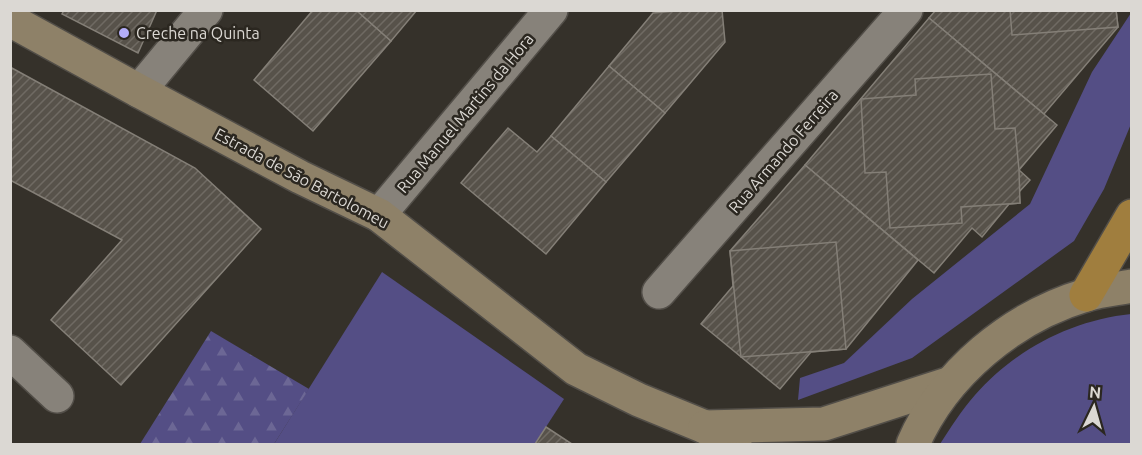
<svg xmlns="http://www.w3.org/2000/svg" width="1142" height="455" font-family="Ubuntu,sans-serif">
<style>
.green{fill:#544e85}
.forest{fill:url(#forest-firs)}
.building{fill:url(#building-hatch);stroke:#847f77;stroke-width:1.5}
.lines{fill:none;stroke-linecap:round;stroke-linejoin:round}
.street-casing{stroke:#524e48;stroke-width:36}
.secondary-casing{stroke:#524e48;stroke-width:36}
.highway-casing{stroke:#524e48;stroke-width:36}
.street{stroke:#87827a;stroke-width:33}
.secondary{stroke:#8e8168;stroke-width:33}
.highway{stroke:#a07e3e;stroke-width:33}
.poi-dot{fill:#b3adf9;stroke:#2b2720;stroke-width:2}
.labels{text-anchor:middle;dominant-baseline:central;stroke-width:5;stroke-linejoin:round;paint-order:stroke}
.poi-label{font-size:16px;fill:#dbd8d3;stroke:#2b2720;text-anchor:start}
.street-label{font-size:16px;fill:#dbd8d3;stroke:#2b2720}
</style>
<defs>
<pattern id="forest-firs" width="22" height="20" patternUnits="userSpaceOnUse" patternTransform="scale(1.5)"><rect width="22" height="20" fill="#544e85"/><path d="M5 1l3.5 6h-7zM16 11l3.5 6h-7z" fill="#6c6795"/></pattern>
<pattern id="building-hatch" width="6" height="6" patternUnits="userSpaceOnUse" patternTransform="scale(1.5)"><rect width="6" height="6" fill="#57524a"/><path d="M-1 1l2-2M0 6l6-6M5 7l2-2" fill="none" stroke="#6f6a63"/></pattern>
</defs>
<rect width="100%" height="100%" fill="#35312a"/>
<g class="green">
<polygon points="1131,13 1131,124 1104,189 1074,241 912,358 798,400 800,378 844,363 912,299 1030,204 1092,72"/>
<polygon points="382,272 564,399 535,444 274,444"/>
<path d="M 1131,314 L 1131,444 L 940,444 C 951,427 961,411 975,395 C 1014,350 1072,320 1131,314 Z"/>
</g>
<polygon class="forest" points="211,331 309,389 274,444 140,444"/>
<g class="building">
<polygon points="64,10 157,10 138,53 62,14"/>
<polygon points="313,10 356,10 391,41 313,131 254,80"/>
<polygon points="356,10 417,10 391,41"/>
<polygon points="687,10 722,10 725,42 665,113 609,66 653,13"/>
<polygon points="936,10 1116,10 1118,27 1044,114 929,18"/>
<polygon points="1010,10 1116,10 1118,27 1012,35"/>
<polygon points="929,18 1057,125 1019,170 1030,180 1019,192 1020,203 1009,204 982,237 972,228 934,273 805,165"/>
<polygon points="609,66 665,113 606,182 551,136"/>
<polygon points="10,67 195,168 261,229 121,385 51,320 122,240 10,180"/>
<polygon points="991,74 995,129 1015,128 1019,170 1020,203 961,207 962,223 890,228 886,172 865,173 861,99 916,95 915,79"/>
<polygon points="508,128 537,152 551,136 606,182 546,254 461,183"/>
<polygon points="805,165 918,260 846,349 811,352 780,389 701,324 733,286 730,251"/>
<polygon points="836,242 846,349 741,357 730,251"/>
<polygon points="546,427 572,444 535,444"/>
</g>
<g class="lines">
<g class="street-casing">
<g id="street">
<polyline points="139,91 206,10"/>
<polyline points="379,215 551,10"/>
<polyline points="659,292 906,10"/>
<polyline points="10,352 57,396"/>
</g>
</g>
<g class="secondary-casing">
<g id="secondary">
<polyline points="10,20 139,91 300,177 379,215 576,369 639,400 705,427 735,444"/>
<polyline points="705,427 824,424 951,383"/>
<path d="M 913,444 C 944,373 1012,317 1086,295 C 1101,290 1117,289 1132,286"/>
</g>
</g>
<g class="highway-casing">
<polyline id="highway" points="1086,295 1132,216"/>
</g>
<use href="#street" class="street"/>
<use href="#secondary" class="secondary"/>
<use href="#highway" class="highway"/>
</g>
<circle class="poi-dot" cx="124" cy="33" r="6"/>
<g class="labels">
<g class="poi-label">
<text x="136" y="33">Creche na Quinta</text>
</g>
<g class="street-label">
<text transform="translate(465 113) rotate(-50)">Rua Manuel Martins da Hora</text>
<text transform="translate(783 151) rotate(-49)">Rua Armando Ferreira</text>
<text transform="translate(302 178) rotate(28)">Estrada de São Bartolomeu</text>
</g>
</g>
<rect width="1142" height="455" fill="none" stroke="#dbd8d3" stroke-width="24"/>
<g transform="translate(1094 407) rotate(5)" stroke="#2b2720" stroke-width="4.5" paint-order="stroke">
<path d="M0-4.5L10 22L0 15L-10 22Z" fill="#dbd8d3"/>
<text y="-9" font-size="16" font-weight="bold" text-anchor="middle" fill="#dbd8d3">N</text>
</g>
</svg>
